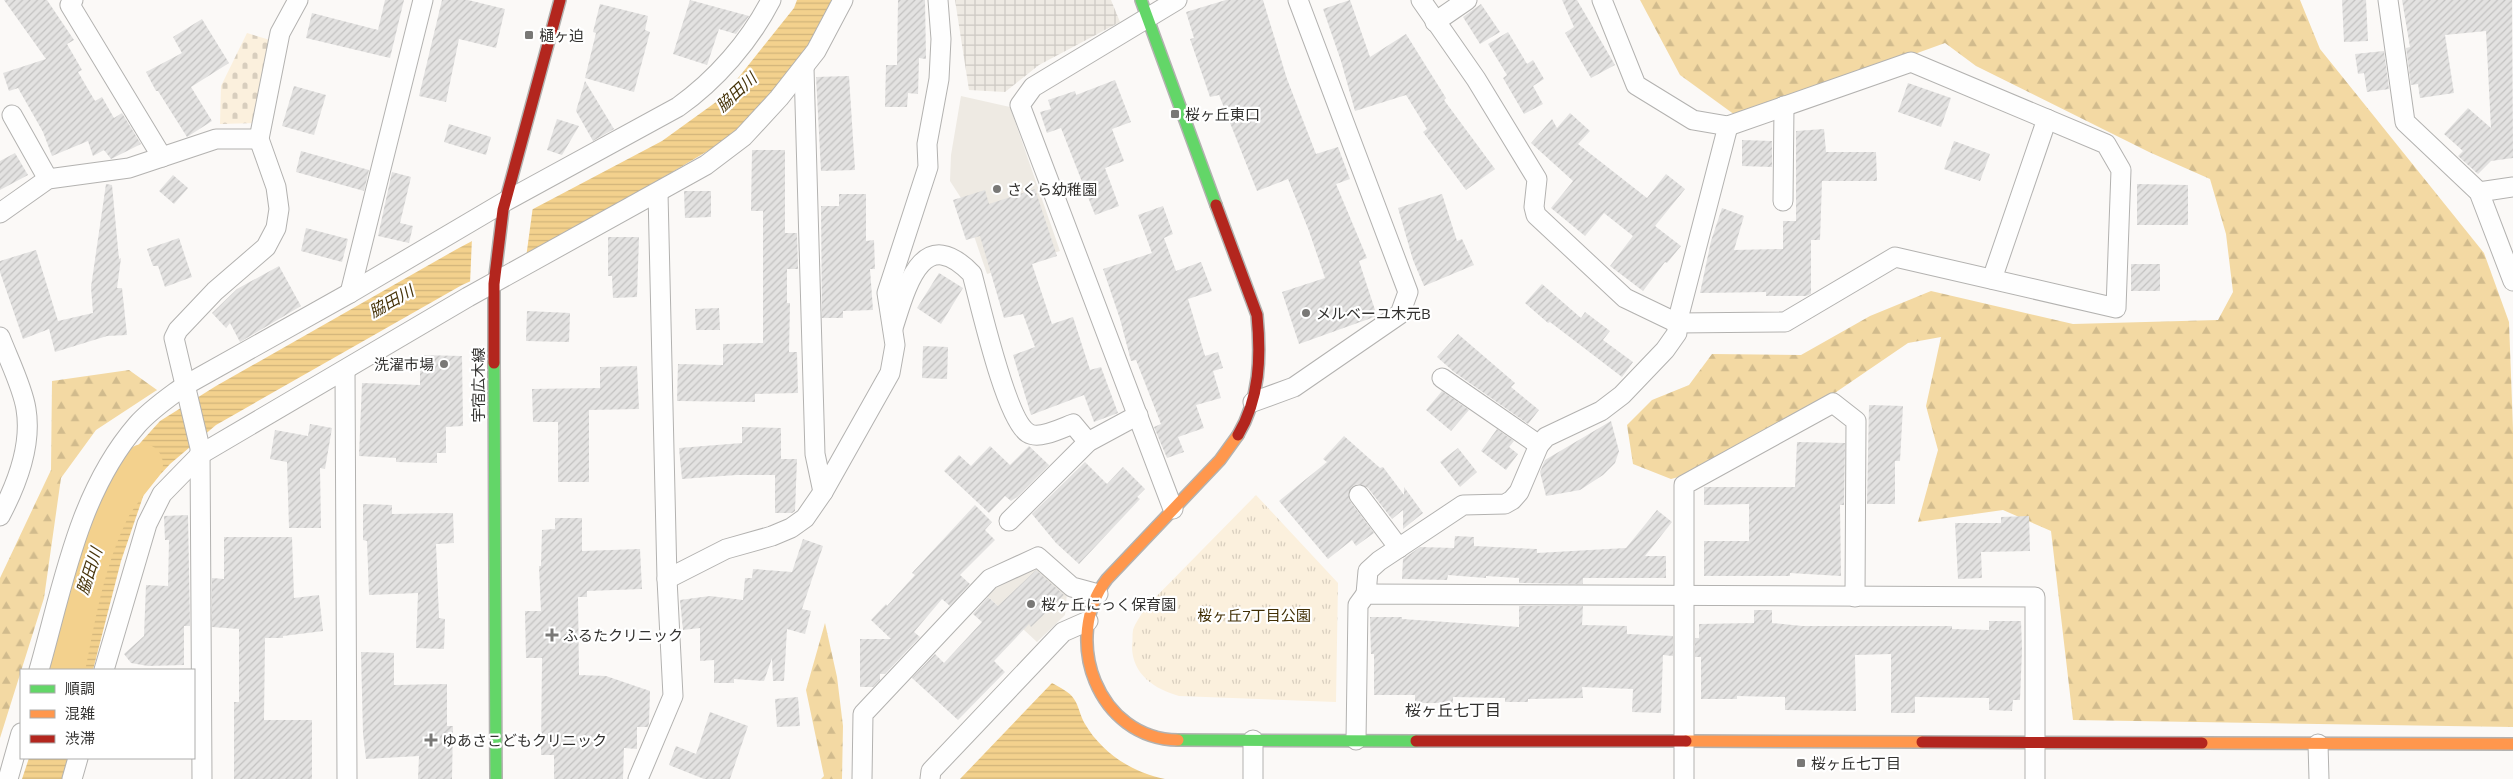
<svg xmlns="http://www.w3.org/2000/svg" width="2513" height="779" font-family="'Open Sans','Noto Sans JP',sans-serif">
<style>
.built{fill:#eeeae3}
.industrial{fill:url(#industrial-grid)}
.forest{fill:url(#forest-firs)}
.cemetery{fill:url(#cemetery-stones)}
.park{fill:url(#park-tufts)}
.water{fill:url(#water-rules)}
.pier{fill:#fbf9f7}
.lines{fill:none;stroke-linecap:round;stroke-linejoin:round}
.river{stroke:#f3d18d;stroke-width:40}
.building{fill:url(#building-hatch)}
.street-casing{stroke:#b3b2b0;stroke-width:21}
.fast-casing{stroke:#b3b2b0;stroke-width:14}
.slow-casing{stroke:#b3b2b0;stroke-width:14}
.jam-casing{stroke:#b3b2b0;stroke-width:14}
.street{stroke:#fefefe;stroke-width:19}
.fast{stroke:#63d668;stroke-width:11}
.slow{stroke:#ff974d;stroke-width:11}
.jam{stroke:#b3261e;stroke-width:11}
.poi-dot{fill:#797876;stroke:#fff;stroke-width:2}
.labels{text-anchor:middle;dominant-baseline:central;stroke-width:4.5;stroke-linejoin:round;paint-order:stroke}
.poi-label{font-size:15px;fill:#333230;stroke:#fff;text-anchor:start}
.street-label{font-size:15px;fill:#333230;stroke:#fff}
.park-label{font-size:15px;fill:#412f04;stroke:#fff}
.water-label{font-size:16px;font-style:italic;fill:#47340a;stroke:#fff}
.neighbourhood-label{font-size:16px;fill:#333230;stroke:#fff}
</style>
<defs>
<pattern id="industrial-grid" width="8" height="8" patternUnits="userSpaceOnUse" patternTransform="scale(1.25)"><rect width="8" height="8" fill="#eeeae3"/><path d="M0 4h8M4 0v8" fill="none" stroke="#cdc9c3"/></pattern>
<pattern id="forest-firs" width="22" height="20" patternUnits="userSpaceOnUse" patternTransform="scale(1.25)"><rect width="22" height="20" fill="#f3d9a3"/><path d="M5 1l3.5 6h-7zM16 11l3.5 6h-7z" fill="#d1bb8d"/></pattern>
<pattern id="cemetery-stones" width="16" height="16" patternUnits="userSpaceOnUse" patternTransform="scale(1.25)"><rect width="16" height="16" fill="#fbf0dd"/><path d="M2 7V4a2 2 0 0 1 4 0v3zM10 15v-3a2 2 0 0 1 4 0v3z" fill="#d8cebe"/></pattern>
<pattern id="park-tufts" width="24" height="20" patternUnits="userSpaceOnUse" patternTransform="scale(1.25)"><rect width="24" height="20" fill="#fbf0dd"/><path d="M3 7l-1-3M5 7V3M7 7l1-3M15 17l-1-3M17 17v-4M19 17l1-3" fill="none" stroke="#d8cebe"/></pattern>
<pattern id="water-rules" width="6" height="5" patternUnits="userSpaceOnUse" patternTransform="scale(1.25)"><rect width="6" height="5" fill="#f3d18d"/><path d="M0 2.5h6" fill="none" stroke="#d1b47a"/></pattern>
<pattern id="building-hatch" width="6" height="6" patternUnits="userSpaceOnUse" patternTransform="scale(1.25)"><rect width="6" height="6" fill="#e3e2e1"/><path d="M-1 1l2-2M0 6l6-6M5 7l2-2" fill="none" stroke="#c3c2c1"/></pattern>
</defs>
<rect width="100%" height="100%" fill="#fbf9f7"/>
<g class="built">
<polygon points="961,96 1010,107 1060,251 987,274 961,198 950,181 951,155"/>
<polygon points="1037,564 1067,593 1065,615 1037,642 984,593"/>
</g>
<polygon class="industrial" points="955,0 1111,0 1120,22 1039,65 1005,92 969,90"/>
<g class="forest">
<polygon points="1640,0 2300,0 2320,49 2484,253 2509,322 2513,429 2513,727 2073,720 2051,531 2003,510 1918,522 1938,450 1926,406 1941,337 1908,343 1732,463 1671,479 1633,464 1627,425 1652,400 1689,385 1712,354 1801,355 1870,316 1931,291 2073,324 2218,320 2233,292 2226,234 2210,179 2149,152 1976,66 1945,43 1829,85 1735,115 1680,75"/>
<polygon points="129,370 157,390 96,430 61,478 44,598 0,738 0,578 51,470 52,381"/>
<polygon points="825,623 837,677 843,726 842,779 821,779 824,776 806,690"/>
</g>
<polygon class="cemetery" points="247,33 270,40 256,123 220,124 221,86"/>
<path class="park" d="M 1256,495 L 1338,583 L 1336,702 L 1179,696 C 1155,689 1132,675 1132,646 C 1133,641 1132,635 1133,630 C 1135,623 1141,616 1144,609 Z"/>
<g class="water">
<polygon points="797,0 833,0 817,33 789,73 741,131 547,247 462,285 216,425 170,464 145,491 121,561 93,670 55,670 71,616 132,452 160,421 216,386 457,249 662,141 723,97 794,8"/>
<path d="M 1052,683 C 1059,687 1070,692 1074,699 C 1079,706 1080,716 1085,724 C 1102,753 1133,773 1165,779 L 960,779 Z"/>
<polygon points="29,758 69,758 63,779 22,779"/>
</g>
<polygon class="pier" points="533,206 526,258 470,284 472,238"/>
<g class="lines">
<path class="river" d="M 65,670 C 75,617 85,560 109,511 C 117,494 132,479 143,464"/>
</g>
<g class="building">
<polygon points="4,0 47,0 74,40 67,44 82,70 78,72 95,101 102,97 114,118 122,113 141,144 111,159 104,150 93,156 88,141 52,156 43,132 18,88 9,91 3,73 46,59"/>
<polygon points="385,0 404,0 390,58 306,38 312,13 378,30"/>
<polygon points="442,0 468,0 505,9 496,48 459,39 446,102 419,96"/>
<polygon points="690,0 749,16 736,34 719,29 707,65 673,54"/>
<polygon points="898,0 925,0 926,59 919,58 918,94 908,93 907,107 885,107 886,65 897,65"/>
<polygon points="1226,0 1263,0 1287,79 1316,154 1338,147 1350,179 1336,184 1367,258 1359,261 1377,316 1299,344 1282,292 1325,278 1309,231 1288,179 1257,191 1219,95 1210,97 1190,39 1194,38 1186,12"/>
<polygon points="1350,0 1370,57 1406,34 1446,98 1444,100 1495,169 1466,190 1423,132 1427,129 1406,95 1355,111 1341,61 1323,9"/>
<polygon points="1562,0 1577,0 1615,65 1591,78 1565,33 1574,27"/>
<polygon points="2342,0 2366,0 2368,41 2344,42"/>
<polygon points="2402,0 2512,0 2513,158 2491,161 2478,174 2458,156 2463,151 2444,134 2468,108 2491,128 2486,31 2445,35 2454,93 2420,98 2418,84 2411,85 2406,48 2410,47"/>
<polygon points="600,4 648,16 645,30 650,32 634,92 585,78 596,33 593,32"/>
<polygon points="1481,4 1500,32 1480,44 1463,17"/>
<polygon points="202,19 229,63 191,87 212,121 187,137 158,91 156,91 146,72 182,53 173,37"/>
<polygon points="1508,32 1527,64 1533,60 1544,79 1533,86 1543,104 1524,114 1503,78 1507,75 1488,44"/>
<polygon points="2384,51 2389,89 2367,92 2364,73 2358,74 2355,54"/>
<polygon points="849,76 855,170 821,171 816,77"/>
<polygon points="1115,80 1131,122 1112,129 1124,161 1105,168 1119,206 1095,215 1061,128 1047,133 1040,112 1051,109 1048,100 1075,91 1076,95"/>
<polygon points="585,81 614,129 593,141 576,111"/>
<polygon points="1908,83 1951,98 1941,127 1898,112"/>
<polygon points="294,86 326,95 314,135 282,126"/>
<polygon points="1570,113 1590,131 1578,144 1647,198 1666,174 1685,189 1655,226 1681,246 1667,263 1665,262 1643,291 1610,266 1633,236 1604,213 1585,236 1551,208 1573,181 1531,143 1552,119 1557,128"/>
<polygon points="557,119 579,126 562,155 547,150"/>
<polygon points="449,124 491,137 486,155 444,142"/>
<polygon points="1824,129 1826,152 1876,152 1877,181 1822,181 1820,240 1811,240 1811,294 1806,296 1766,296 1766,292 1700,293 1711,241 1722,208 1744,216 1734,250 1783,249 1783,221 1796,221 1796,131"/>
<polygon points="1742,140 1772,141 1772,167 1742,166"/>
<polygon points="1954,141 1990,154 1980,181 1944,169"/>
<polygon points="752,150 785,150 785,233 797,233 798,269 787,269 787,303 790,303 789,352 797,352 798,393 755,394 755,402 677,401 678,364 723,365 723,344 763,343 763,211 751,211"/>
<polygon points="301,151 369,170 364,191 296,172"/>
<polygon points="15,153 28,175 0,190 0,161"/>
<polygon points="392,172 411,177 400,223 413,226 409,243 378,236"/>
<polygon points="173,175 188,188 174,204 159,191"/>
<polygon points="106,184 112,185 119,259 121,258 117,288 122,288 127,335 107,336 55,352 49,329 23,339 0,272 0,261 36,250 58,321 93,313 91,287"/>
<polygon points="2137,184 2188,185 2188,225 2137,225"/>
<polygon points="1035,189 1057,256 1032,264 1052,324 1073,317 1090,370 1101,367 1118,413 1094,422 1084,395 1031,415 1013,355 1035,347 1023,314 1004,318 980,236 966,240 953,200 985,190 989,204"/>
<polygon points="684,191 711,191 711,217 685,218"/>
<polygon points="839,194 866,194 866,241 874,240 875,269 870,269 873,310 843,311 843,318 822,318 821,206 839,206"/>
<polygon points="1442,194 1457,241 1462,239 1474,265 1424,286 1413,260 1398,208"/>
<polygon points="1163,206 1173,234 1164,238 1176,271 1201,262 1212,291 1188,299 1205,356 1218,352 1223,368 1213,371 1221,398 1196,405 1204,428 1178,437 1184,452 1167,458 1154,427 1161,424 1136,360 1131,361 1120,319 1103,269 1152,253 1138,215"/>
<polygon points="306,228 348,239 342,262 301,251"/>
<polygon points="608,237 639,237 637,297 613,298 612,276 608,276"/>
<polygon points="179,238 192,277 165,287 158,266 153,266 147,249"/>
<rect x="2131" y="264" width="29" height="27"/>
<polygon points="279,266 301,306 240,342 230,323 226,328 212,313 237,289"/>
<polygon points="939,273 963,288 941,324 917,308"/>
<polygon points="1542,284 1581,318 1585,312 1610,331 1603,340 1633,362 1622,377 1550,322 1548,323 1525,303"/>
<polygon points="719,308 720,330 696,330 695,309"/>
<polygon points="527,311 570,313 569,342 526,341"/>
<polygon points="1458,334 1515,383 1511,387 1539,410 1528,424 1454,372 1437,357"/>
<polygon points="923,346 948,347 947,379 922,378"/>
<polygon points="420,355 462,356 463,426 446,427 446,453 437,453 437,463 396,462 396,458 359,456 362,383 420,385"/>
<polygon points="637,366 639,409 589,410 589,482 558,482 558,422 533,422 532,389 600,388 600,367"/>
<polygon points="1442,391 1469,410 1451,431 1426,410"/>
<polygon points="1869,405 1903,406 1900,461 1895,461 1895,504 1867,504"/>
<polygon points="1611,421 1619,451 1615,463 1603,475 1580,490 1546,496 1540,472 1545,460"/>
<polygon points="310,424 332,428 325,469 320,468 321,528 289,528 287,462 270,459 275,430 308,436"/>
<polygon points="742,427 781,428 781,459 797,459 795,511 792,513 775,513 775,475 736,475 682,479 679,448 742,443"/>
<polygon points="1497,429 1514,441 1509,447 1518,454 1506,470 1481,451"/>
<polygon points="1344,436 1380,468 1383,467 1404,495 1404,487 1423,513 1403,529 1403,510 1392,519 1368,488 1358,484 1353,486 1349,491 1350,501 1374,533 1356,546 1352,540 1328,559 1279,501 1327,462 1323,459"/>
<polygon points="1797,442 1845,443 1844,505 1840,505 1841,576 1790,573 1790,576 1704,576 1704,541 1749,541 1749,504 1704,505 1704,487 1795,487"/>
<polygon points="990,446 1010,465 1029,446 1049,465 1017,497 1011,501 1005,496 989,513 944,471 959,455 971,466"/>
<polygon points="1458,448 1477,472 1460,487 1440,462"/>
<polygon points="1085,462 1107,484 1123,467 1145,489 1137,497 1140,499 1079,564 1056,543 1032,514"/>
<polygon points="363,504 392,505 392,514 453,513 454,543 436,544 439,618 445,619 444,649 416,648 418,593 369,595 367,541 363,540"/>
<polygon points="975,505 992,522 985,530 995,540 960,575 970,584 950,606 942,599 914,632 920,637 885,674 880,674 880,680 873,687 860,687 860,639 891,639 871,620 886,604 887,606 915,575 912,573"/>
<polygon points="1657,510 1672,522 1645,556 1666,556 1666,578 1583,578 1583,584 1519,583 1519,578 1486,576 1486,578 1448,575 1447,580 1402,579 1403,559 1420,547 1454,548 1455,536 1474,537 1474,546 1537,549 1537,553 1626,548"/>
<polygon points="188,515 190,626 184,626 184,665 148,666 131,663 124,654 144,636 146,585 168,586 169,540 165,540 164,516"/>
<polygon points="2029,516 2030,551 1981,552 1982,578 1958,579 1955,523 2001,523 2001,517"/>
<polygon points="555,518 582,518 582,551 640,549 642,589 587,591 587,597 578,597 579,675 606,676 650,691 649,723 648,727 637,727 637,749 624,748 623,779 554,779 554,755 541,755 542,658 526,658 525,611 541,611 539,566 541,566 542,530 555,529"/>
<polygon points="224,537 292,537 294,598 319,595 323,631 283,636 283,638 265,638 264,720 312,720 312,779 234,779 234,702 239,702 239,629 212,627 212,578 224,579"/>
<polygon points="803,539 823,546 802,609 811,611 805,634 787,629 784,681 773,681 772,658 764,681 734,679 734,683 714,683 714,660 700,661 700,628 683,630 680,600 710,596 743,600 745,578 752,578 753,569 792,572"/>
<polygon points="1036,570 1064,595 1031,627 1029,624 994,661 1005,672 958,720 912,678 935,654 944,663 982,622 973,614 988,597 998,606"/>
<polygon points="1519,606 1583,606 1582,625 1627,626 1627,634 1673,636 1673,656 1663,655 1661,713 1632,712 1633,689 1582,687 1583,698 1528,699 1528,702 1505,702 1505,698 1453,697 1453,703 1415,703 1415,695 1374,695 1374,654 1371,654 1370,617 1402,617 1402,619 1519,627"/>
<polygon points="1754,610 1772,610 1772,623 1802,626 1952,626 1952,629 1989,630 1989,621 2021,621 2022,649 2020,700 2013,700 2012,711 1989,710 1989,698 1915,697 1915,713 1891,713 1891,654 1855,655 1856,711 1785,710 1785,697 1737,696 1737,699 1701,699 1701,657 1695,657 1695,638 1699,638 1699,624 1754,623"/>
<polygon points="361,652 394,653 394,685 447,684 447,726 453,726 452,779 418,779 419,756 366,759 363,734"/>
<polygon points="798,697 800,726 777,727 775,699"/>
<polygon points="710,712 748,726 730,779 704,779 669,765 676,746 696,754"/>
</g>
<g class="lines">
<g class="street-casing">
<g id="street">
<polyline points="73,0 70,5 162,157"/>
<polyline points="1421,0 1476,79 1537,179 1534,207 1536,215 1625,298 1677,323 1785,322 1895,257 2116,308 2121,170 2106,144 1911,62 1728,126 1693,120 1636,85 1602,0"/>
<polyline points="2388,0 2405,122 2479,192 2513,281"/>
<polyline points="1435,22 1467,0"/>
<polyline points="804,68 815,454 823,492"/>
<polyline points="12,115 48,179"/>
<polyline points="2479,192 2513,187"/>
<polyline points="1783,201 1784,106"/>
<polyline points="0,213 48,179 129,168 216,139 259,139"/>
<polyline points="1992,279 2047,119"/>
<polyline points="350,293 423,0"/>
<path d="M 893,328 C 906,288 922,222 972,274 C 980,303 1006,420 1028,433 C 1039,440 1062,428 1073,424 L 1088,442"/>
<path d="M 0,337 C 8,358 23,388 26,409 C 32,445 16,486 0,516"/>
<polyline points="345,370 347,779"/>
<polyline points="1442,378 1539,445"/>
<polyline points="1253,402 1294,387 1400,314 1408,292 1298,0"/>
<polyline points="1359,495 1399,548"/>
<polyline points="1173,509 1020,105 1033,87 1177,0"/>
<polyline points="1009,521 1088,442 1138,415"/>
<polyline points="667,579 726,549 772,536 791,528 805,518 823,492 890,373 895,345 887,293 928,167 927,144 939,79 941,39 938,0"/>
<polyline points="1366,594 1368,571 1379,561 1463,505 1505,504 1512,500 1519,492 1539,445 1546,437 1601,411 1622,395 1665,350 1677,333 1677,323 1728,126"/>
<path d="M 39,670 C 63,586 78,493 137,425 C 150,410 168,398 184,386 L 350,293 L 506,201 L 678,107 C 716,80 750,41 771,0"/>
<polyline points="104,670 147,524 162,494 201,454 468,297 706,165 743,137 779,98 816,51 843,0"/>
<polyline points="1356,740 1358,605 1366,594 2035,597 2035,779"/>
<polyline points="2318,744 2319,779"/>
<polyline points="8,779 21,733"/>
<polyline points="72,779 78,758"/>
<polyline points="202,779 200,448 174,338 178,330 215,291 266,247 276,228 279,209 276,187 259,139 280,33 298,0"/>
<polyline points="638,779 673,696 667,579 658,193"/>
<polyline points="862,779 863,714 990,579 1038,557 1072,587 1098,594"/>
<polyline points="930,779 931,771 1063,632 1088,621"/>
<polyline points="1253,779 1253,740"/>
<polyline points="1684,779 1684,485 1833,403 1856,421 1855,597"/>
</g>
</g>
<g class="fast-casing">
<g id="fast">
<polyline points="1141,0 1216,205"/>
<polyline points="494,363 496,779"/>
<polyline points="1178,740 1416,741"/>
</g>
</g>
<g class="slow-casing">
<g id="slow">
<path d="M 1178,740 C 1098,739 1061,639 1107,579 L 1220,460 L 1238,435"/>
<polyline points="1686,741 1922,742"/>
<polyline points="2202,743 2513,744"/>
</g>
</g>
<g class="jam-casing">
<g id="jam">
<path d="M 1216,205 L 1257,315 C 1261,357 1260,398 1238,435"/>
<polyline points="494,363 494,284 503,210 560,0"/>
<polyline points="1416,741 1686,741"/>
<polyline points="1922,742 2202,743"/>
</g>
</g>
<use href="#street" class="street"/>
<use href="#fast" class="fast"/>
<use href="#slow" class="slow"/>
<use href="#jam" class="jam"/>
</g>
<g class="poi-dot">
<rect x="524" y="30" width="10" height="10" rx="2.5"/>
<rect x="1170" y="109" width="10" height="10" rx="2.5"/>
<circle cx="997" cy="189" r="5"/>
<circle cx="1306" cy="313" r="5"/>
<circle cx="444" cy="364" r="5"/>
<circle cx="1031" cy="604" r="5"/>
<path d="M549.5 627.5h5v5h5v5h-5v5h-5v-5h-5v-5h5z"/>
<path d="M428.5 732.5h5v5h5v5h-5v5h-5v-5h-5v-5h5z"/>
<rect x="1796" y="758" width="10" height="10" rx="2.5"/>
</g>
<g class="labels">
<g class="poi-label">
<text x="539" y="35">樋ヶ迫</text>
<text x="1185" y="114">桜ヶ丘東口</text>
<text x="1007" y="189">さくら幼稚園</text>
<text x="1316" y="313">メルベーユ木元B</text>
<text x="434" y="364" text-anchor="end">洗濯市場</text>
<text x="1041" y="604">桜ヶ丘にっく保育園</text>
<text x="563" y="635">ふるたクリニック</text>
<text x="442" y="740">ゆあさこどもクリニック</text>
<text x="1811" y="763">桜ヶ丘七丁目</text>
</g>
<g class="street-label">
<text transform="translate(478 385) rotate(-90)">宇宿広木線</text>
</g>
<g class="park-label">
<text x="1254" y="615">桜ヶ丘7丁目公園</text>
</g>
<g class="water-label">
<text transform="translate(736 92) rotate(-43)">脇田川</text>
<text transform="translate(391 301) rotate(-29)">脇田川</text>
<text transform="translate(89 571) rotate(-72)">脇田川</text>
</g>
<g class="neighbourhood-label">
<text x="1453" y="710">桜ヶ丘七丁目</text>
</g>
</g>
<rect x="20" y="669" width="175" height="90" fill="#ffffff" stroke="#adadac"/>
<rect x="30" y="685" width="25" height="8" fill="#63d668" stroke="#adadac"/>
<text x="65" y="694" font-size="15" fill="#333230">順調</text>
<rect x="30" y="710" width="25" height="8" fill="#ff974d" stroke="#adadac"/>
<text x="65" y="719" font-size="15" fill="#333230">混雑</text>
<rect x="30" y="735" width="25" height="8" fill="#b3261e" stroke="#adadac"/>
<text x="65" y="744" font-size="15" fill="#333230">渋滞</text>
</svg>
